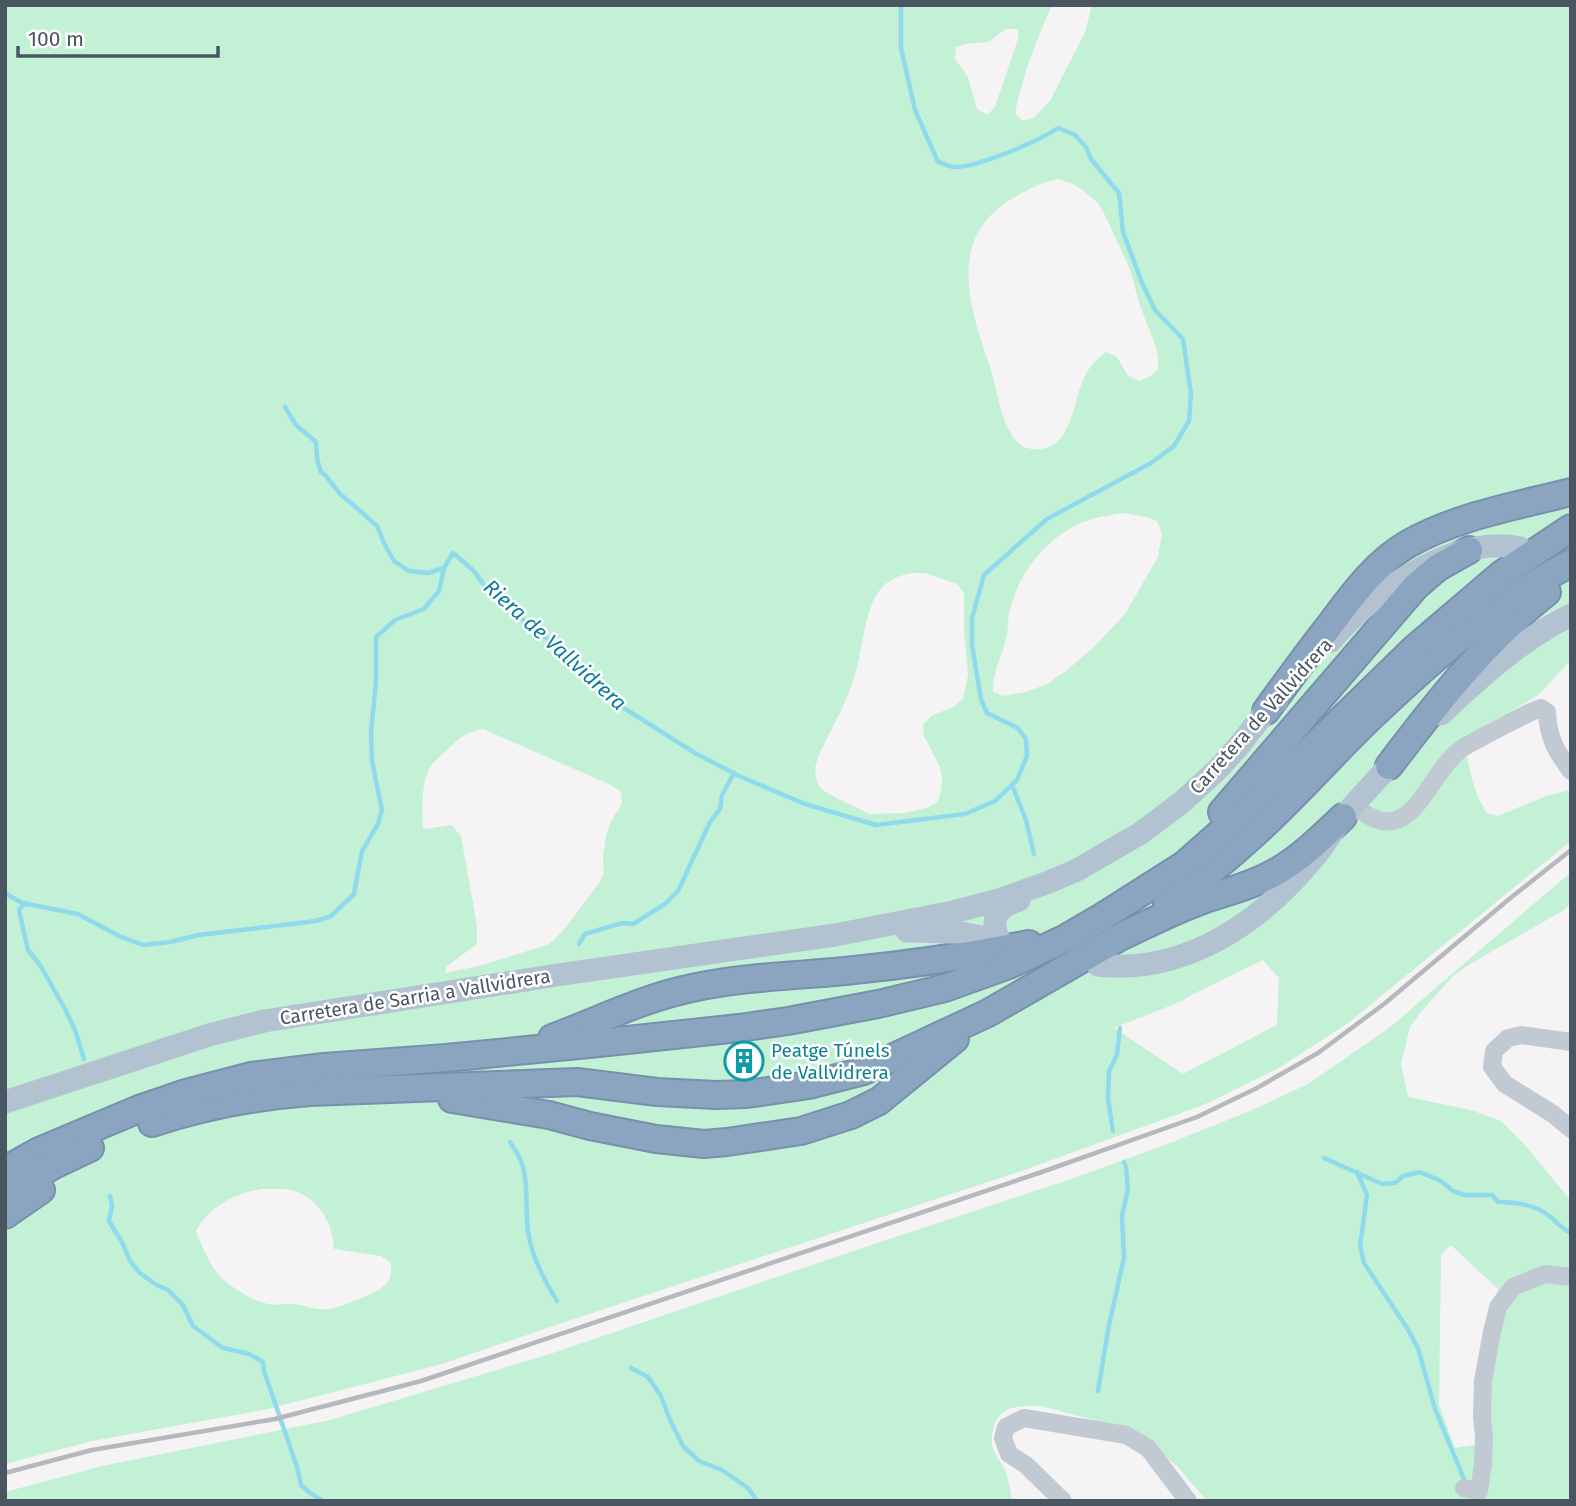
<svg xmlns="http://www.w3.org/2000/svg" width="1576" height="1506" font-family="'Fira Sans',sans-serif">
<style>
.green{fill:#c3f1d5;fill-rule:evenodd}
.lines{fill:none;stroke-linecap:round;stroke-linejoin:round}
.stream{stroke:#90daee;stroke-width:4.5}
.highway-casing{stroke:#7690ad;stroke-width:30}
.minor{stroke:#c1cad2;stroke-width:18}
.major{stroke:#b3c2d1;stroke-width:23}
.highway{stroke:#8ba5c1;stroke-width:26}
.rail{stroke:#b5b8bd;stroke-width:4.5}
.labels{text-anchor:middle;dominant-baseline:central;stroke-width:5;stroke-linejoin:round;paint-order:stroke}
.street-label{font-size:19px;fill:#4a5661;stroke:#fff}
.culture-label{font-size:19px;fill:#0d838f;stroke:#fff;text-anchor:start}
.water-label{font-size:21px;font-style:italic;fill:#0c7c9b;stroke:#fff}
</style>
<rect width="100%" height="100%" fill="#f5f3f3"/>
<g class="green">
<path d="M 5,5 L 1052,5 C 1036,40 1023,75 1015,113 L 1023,121 L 1034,118 L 1050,101 L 1085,32 L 1092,5 L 1571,5 L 1571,660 L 1538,695 L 1498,719 L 1492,724 L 1465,738 C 1468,765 1472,791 1487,813 L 1498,816 L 1546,796 L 1571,790 L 1571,841 L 1348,1023 L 1279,1068 L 1203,1105 L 1027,1169 L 559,1324 L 442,1364 L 268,1409 L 92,1441 L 5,1464 ZM 1006,29 L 1018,29 L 1018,39 L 995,107 L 987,115 L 977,109 L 968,77 L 955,59 L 956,47 L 966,44 L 988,42 ZM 1059,179 L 1070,183 L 1080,188 L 1097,202 L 1103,211 L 1130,269 L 1139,303 L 1156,347 L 1158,358 L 1158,370 L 1149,377 L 1139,381 L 1128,376 L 1117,357 L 1106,352 C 1096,359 1088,368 1083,380 C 1073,403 1072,444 1041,449 C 1032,450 1022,448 1017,442 C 1000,422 998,391 990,367 C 969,307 945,236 1015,197 C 1029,189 1043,181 1059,179 ZM 1124,513 L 1146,517 L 1157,521 L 1162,533 L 1158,557 L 1125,614 L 1094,647 L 1066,671 L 1047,684 L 1026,692 L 1004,696 L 993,692 C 992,672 1003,655 1007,635 C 1008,627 1008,620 1009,613 C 1019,570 1049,533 1092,519 C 1102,516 1113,515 1124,513 ZM 913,573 L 925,573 L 957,584 L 964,593 L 964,628 L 968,675 L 963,699 L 953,707 L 931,716 L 923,725 L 924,736 L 940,767 L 942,778 L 941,789 L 938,801 L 927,808 L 904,813 L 870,814 L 840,800 L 821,789 L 816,779 L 815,768 L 818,757 C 830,731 845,706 854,678 C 862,655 864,613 877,594 C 885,581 898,575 913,573 ZM 483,729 L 611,785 L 621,792 L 622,804 L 611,821 L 606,836 L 603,856 L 604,873 L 599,883 L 566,927 L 553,941 L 547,945 L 479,966 L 445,973 L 447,966 L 477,944 L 477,926 L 461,836 L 451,825 L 426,829 L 423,827 C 422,808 421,784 430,767 C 434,761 441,756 446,751 C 461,737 462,734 483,729 ZM 1263,960 L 1279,978 L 1277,1025 L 1183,1074 L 1114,1028 L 1182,1001 L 1191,995 ZM 262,1189 C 269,1189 277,1189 285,1189 C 315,1193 333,1220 334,1249 L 381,1256 L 391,1263 C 391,1271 392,1277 386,1284 C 381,1291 338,1309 328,1309 C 315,1311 303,1304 290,1304 C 281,1304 273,1306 264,1303 C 250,1299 237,1290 226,1282 C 211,1270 203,1248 196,1231 C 209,1207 235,1193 262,1189 Z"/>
<path d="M 1571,872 L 1571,903 L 1564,910 L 1470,964 L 1454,975 L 1420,1013 L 1410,1027 L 1401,1064 L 1408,1097 L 1471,1110 L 1501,1121 L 1524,1144 L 1571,1201 L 1571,1501 L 1207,1501 L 1177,1466 L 1162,1454 L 1123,1428 L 1041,1406 C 1021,1406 1001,1404 994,1426 C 992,1434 990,1440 993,1448 C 995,1455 1000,1461 1004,1468 C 1009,1478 1010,1490 1012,1501 L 5,1501 L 5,1492 L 102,1466 L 330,1420 L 550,1354 L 874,1244 L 1074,1178 L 1165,1145 L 1250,1111 L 1308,1084 L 1389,1028 ZM 1451,1245 L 1500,1291 L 1491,1303 L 1485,1324 L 1480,1444 L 1455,1448 L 1439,1405 L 1441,1255 Z"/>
</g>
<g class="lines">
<g class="stream">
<polyline points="285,407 296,425 316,442 317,459 321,472 326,476 340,494 357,508 377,526 384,543 394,561 409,571 428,573 444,568"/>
<polyline points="1012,785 1026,820 1034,854"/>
<path d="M 5,893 L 22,903 L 78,914 L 119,936 L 143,945 L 170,942 L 199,935 L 316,921 L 331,916 L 354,894 L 362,851 L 378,824 L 382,810 L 372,761 L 371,731 L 376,683 L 376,637 L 395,620 L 424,609 L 439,591 L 444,568 L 453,553 L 474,571 L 486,588 L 521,618 L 563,651 L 592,684 L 616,703 L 695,753 L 739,776 L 805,804 L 876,825 L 965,814 L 995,801 L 1017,780 L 1027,756 L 1026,739 L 1018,728 L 987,713 L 981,699 L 972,645 L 972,618 L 984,575 L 1047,519 L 1151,463 L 1174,446 L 1189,421 L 1191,394 L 1183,339 L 1155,310 L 1142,283 L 1123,232 L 1119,193 L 1091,159 L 1086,147 L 1075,135 L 1058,128 C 1039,141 976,168 954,167 C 949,166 942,163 938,162 L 915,110 L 901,48 L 901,5"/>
<polyline points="25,903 19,910 28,950 40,965 65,1009 75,1030 84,1059"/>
<polyline points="579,944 585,934 622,923 633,924 665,904 678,891 710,822 720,809 722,795 734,773"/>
<polyline points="1113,1131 1108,1099 1109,1072 1117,1054 1120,1028"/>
<path d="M 510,1142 C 514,1148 518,1154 521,1161 C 529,1181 525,1210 528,1231 C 531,1256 544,1280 557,1301"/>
<path d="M 1324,1158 L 1382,1184 L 1395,1183 L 1403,1176 L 1420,1172 L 1441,1181 L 1453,1191 L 1465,1195 L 1492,1195 L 1498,1202 C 1515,1202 1534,1204 1548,1215 C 1556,1221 1561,1228 1571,1233"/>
<polyline points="1357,1172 1367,1195 1360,1246 1364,1263 1407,1328 1418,1348 1435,1409 1466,1484"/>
<polyline points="110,1196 112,1206 109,1221 123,1244 130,1261 140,1273 155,1284 168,1290 183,1305 193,1326 223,1348 249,1354 263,1362 264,1371 297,1467 301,1485 310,1493 323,1501"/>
<polyline points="631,1368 648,1377 661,1396 670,1420 683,1446 699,1461 722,1470 748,1488 757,1501"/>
<polyline points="1098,1391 1109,1325 1124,1258 1122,1216 1128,1189 1126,1167 1124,1162"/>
</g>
<g class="highway-casing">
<g id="highway">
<path d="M 1266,711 C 1287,682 1308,653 1330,625 C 1352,596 1375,563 1408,544 C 1457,516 1516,506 1571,492"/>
<path d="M 1389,766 C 1436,704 1485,641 1547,592"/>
<polyline points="1222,812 1416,586 1437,568 1469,550"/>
<path d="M 1167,904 C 1197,883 1227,859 1254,834 C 1296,796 1333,753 1374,714 C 1434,657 1497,602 1571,563"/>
<path d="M 552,1038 C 598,1021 643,998 692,988 C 742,977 794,976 845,971 C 907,965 968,956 1029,944"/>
<polyline points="452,1099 549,1115 590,1126 656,1139 704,1144 727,1142 801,1131 851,1115 879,1101 955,1039"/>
<path d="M 152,1123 C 204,1106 256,1096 310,1092 L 577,1082 L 657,1092 L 716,1095 L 747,1094 L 809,1085 L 864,1071 L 988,1013 L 1120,937 C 1146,925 1172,911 1200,901 C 1225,892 1252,886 1276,872 C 1301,858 1322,837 1343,817"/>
<polyline points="5,1170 39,1151 139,1109 186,1093 251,1076 324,1067 446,1058 599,1043 739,1028 788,1021 878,1004 945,988 1009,965 1066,938 1102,917 1184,865 1270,789 1414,649 1502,574 1571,528"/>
<polyline points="5,1193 54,1165 90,1148"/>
<polyline points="5,1215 41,1190"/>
</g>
</g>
<g class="minor">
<path d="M 1355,806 C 1411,855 1426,775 1460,750 C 1467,744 1476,741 1484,736 C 1500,728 1516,719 1533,711 L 1541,708 L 1547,712 C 1548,738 1556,751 1571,771"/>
<polyline points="1571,1042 1522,1035 1508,1038 1494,1051 1492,1067 1505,1084 1553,1114 1571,1129"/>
<polyline points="1464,1488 1479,1491 1483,1464 1484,1436 1482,1418 1483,1381 1492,1332 1498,1307 1513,1287 1545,1274 1571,1277"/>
<polyline points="1063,1501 1026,1465 1009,1454 1003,1438 1006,1427 1024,1418 1126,1435 1148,1448 1188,1501"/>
</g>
<g class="major">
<path d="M 1331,641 C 1370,593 1455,534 1520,548"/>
<path d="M 1441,714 C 1481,676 1521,640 1571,615"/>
<path d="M 907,931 L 955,932 L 999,940 C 989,918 998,907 1019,900"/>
<path d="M 1098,965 C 1186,975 1263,921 1316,855 C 1326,843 1334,828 1344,816 C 1362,795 1382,774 1401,753"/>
<polyline points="5,1102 209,1035 264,1021 564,974 835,935 953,912 999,900 1049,882 1077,870 1141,833 1182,802 1217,770 1238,747 1266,711 1277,700"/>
</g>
<use href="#highway" class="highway"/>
<polyline class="rail" points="5,1473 92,1450 275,1419 421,1381 1039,1173 1197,1117 1255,1089 1318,1053 1384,1004 1508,900 1571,850"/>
</g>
<defs>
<g id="building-ring" transform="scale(2.0125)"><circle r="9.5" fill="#fff" stroke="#0f9aa8" stroke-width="1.5"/><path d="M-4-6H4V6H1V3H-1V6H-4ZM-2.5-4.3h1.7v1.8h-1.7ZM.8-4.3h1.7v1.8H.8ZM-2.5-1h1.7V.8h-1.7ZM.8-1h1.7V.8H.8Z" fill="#0f9aa8"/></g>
</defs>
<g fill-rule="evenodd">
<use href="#building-ring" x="744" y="1061"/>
</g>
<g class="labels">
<g class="street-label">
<text transform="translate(1261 716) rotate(-48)">Carretera de Vallvidrera</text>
<text transform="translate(415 997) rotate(-9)">Carretera de Sarria a Vallvidrera</text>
</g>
<g class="culture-label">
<text x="771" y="1050">Peatge Túnels<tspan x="771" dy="22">de Vallvidrera</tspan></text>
</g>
<g class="water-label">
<text transform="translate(555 645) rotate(42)">Riera de Vallvidrera</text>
</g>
</g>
<rect width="1576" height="1506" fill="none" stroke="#4a5661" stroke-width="14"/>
<path d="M18 46v10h200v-10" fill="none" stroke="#4a5661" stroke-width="3.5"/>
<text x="28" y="46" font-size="21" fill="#4a5661" stroke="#ffffff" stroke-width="5" paint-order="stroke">100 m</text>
</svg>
